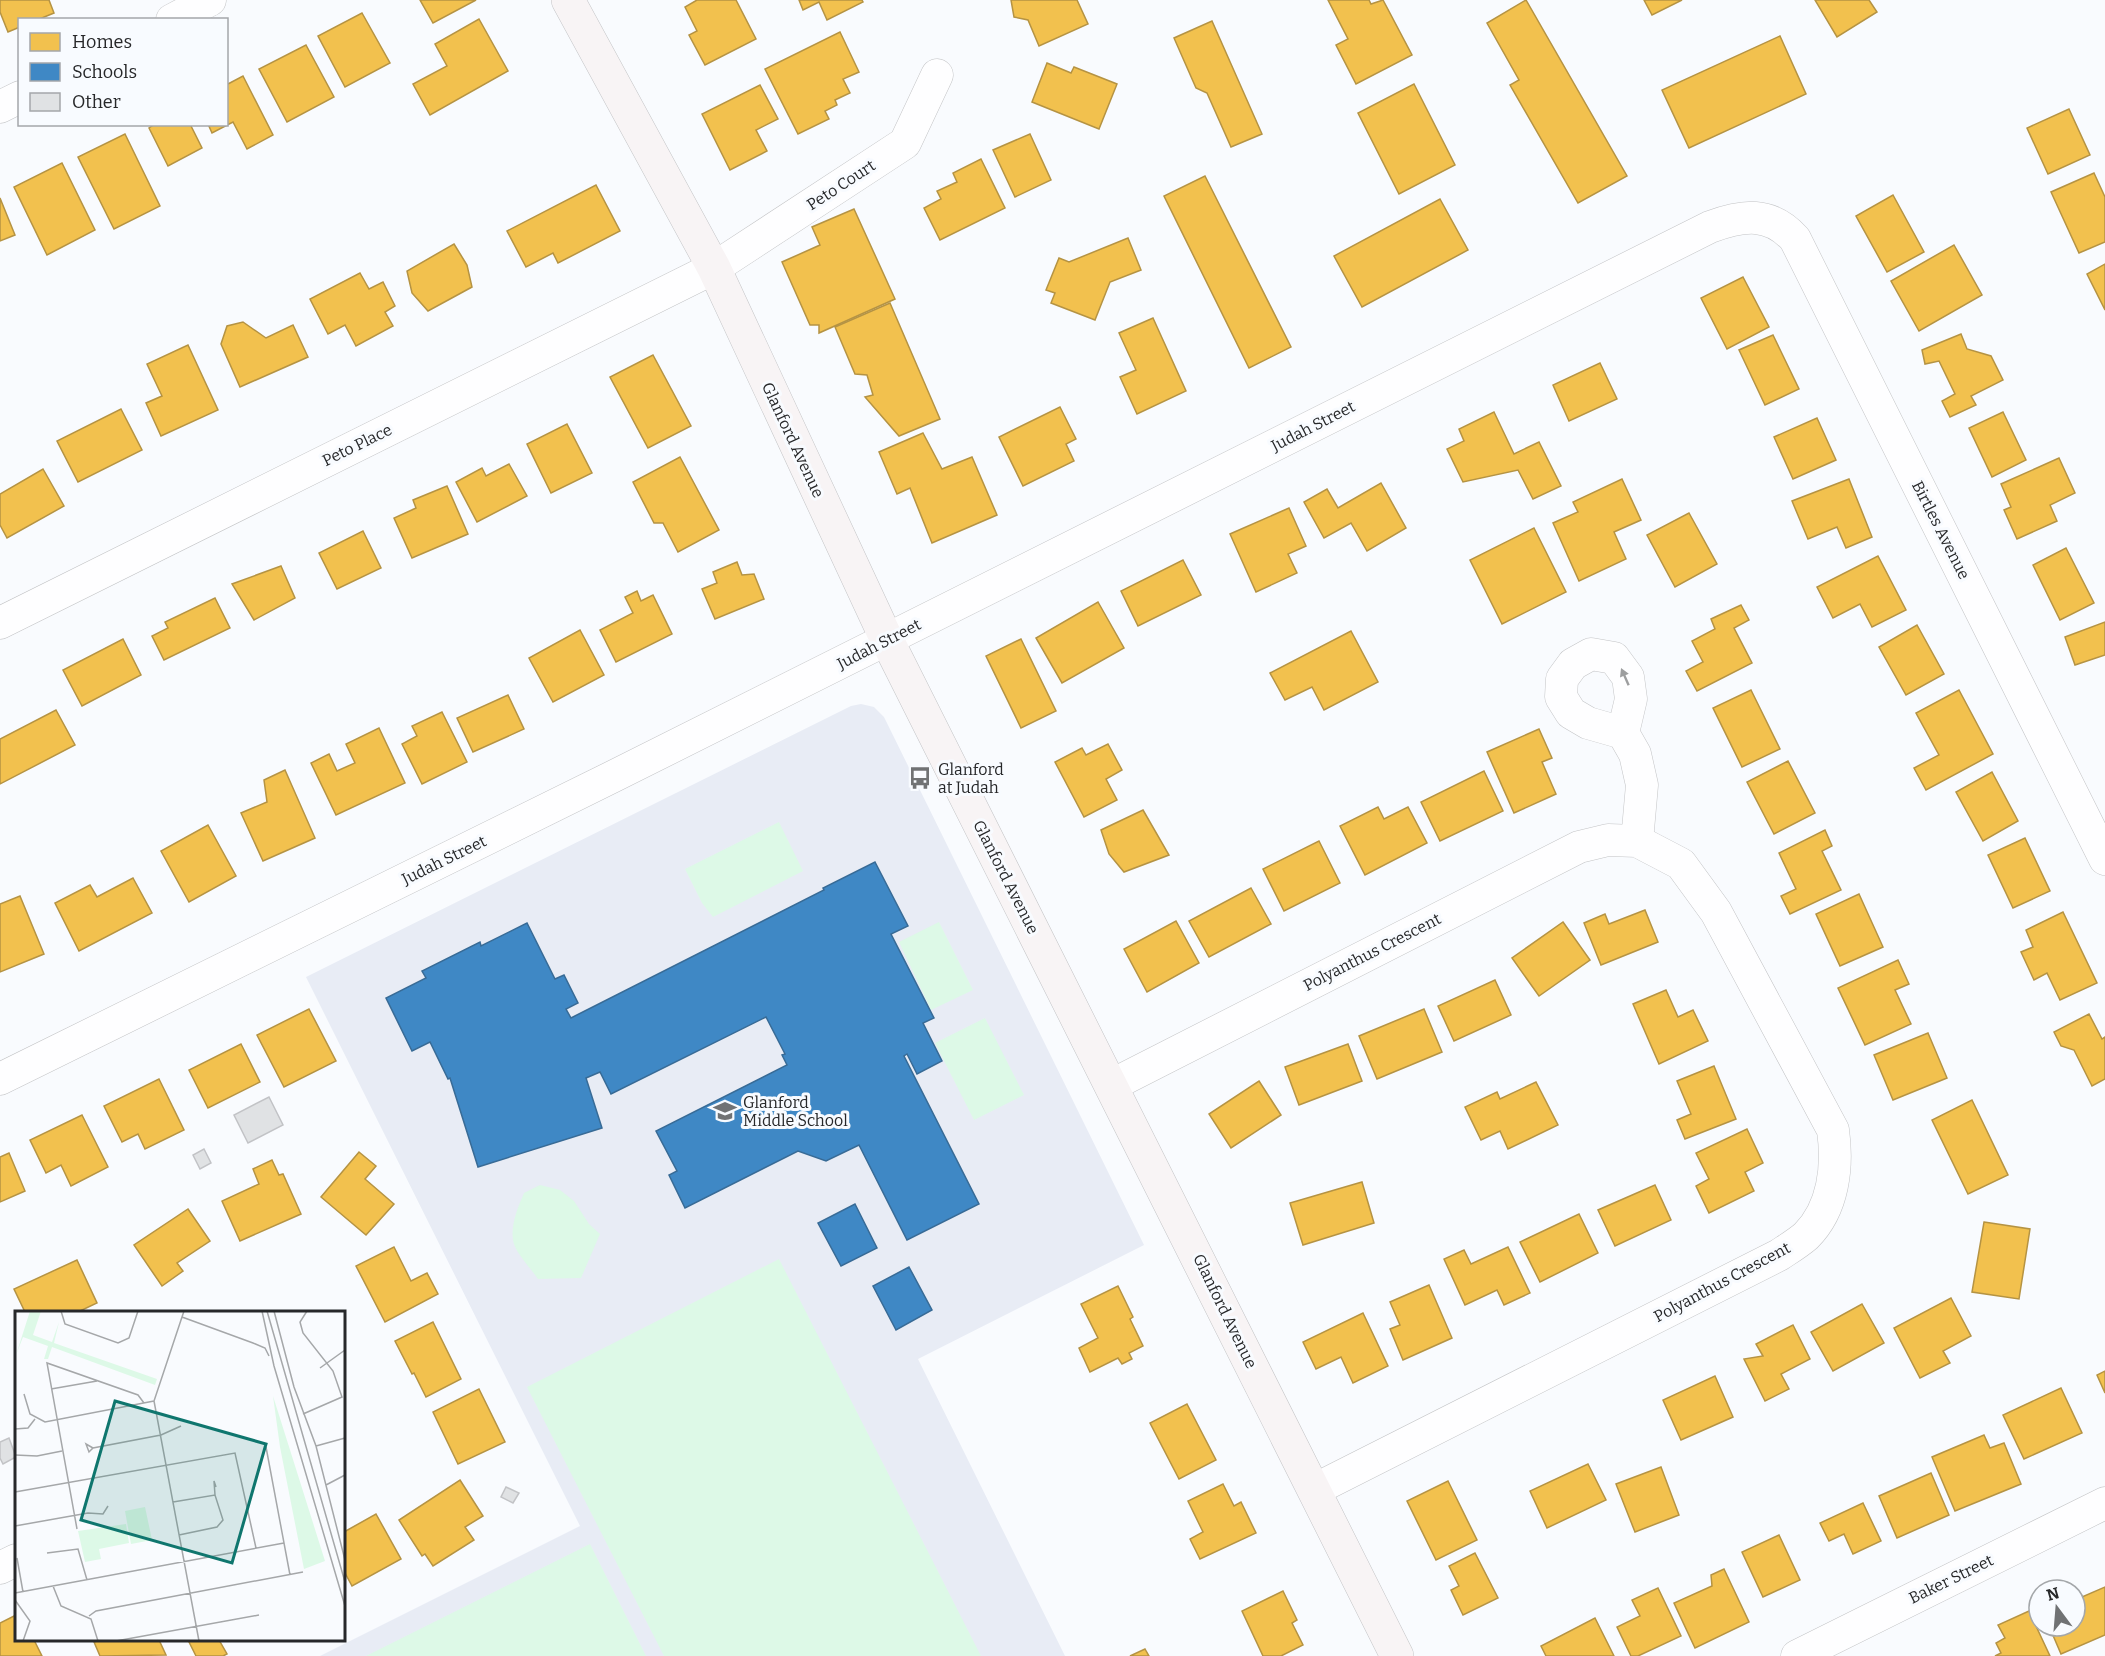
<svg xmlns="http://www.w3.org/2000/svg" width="2105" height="1656" font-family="Bitter,serif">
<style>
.built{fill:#e8ecf5}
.green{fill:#ddf9e7}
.homes{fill:#f2c14e;stroke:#b59343;stroke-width:1.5}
.schools{fill:#3f88c5;stroke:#386b96;stroke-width:1.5}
.building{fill:#e0e2e4;stroke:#c2c3c6;stroke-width:1.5}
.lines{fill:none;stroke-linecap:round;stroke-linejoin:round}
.street-casing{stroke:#c3c4c6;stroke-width:33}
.secondary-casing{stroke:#c3c4c6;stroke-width:34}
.street{stroke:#fefeff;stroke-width:32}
.secondary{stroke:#f8f4f5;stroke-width:33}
.oneway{fill:#9d9e9f}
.labels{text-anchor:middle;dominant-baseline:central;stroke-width:6;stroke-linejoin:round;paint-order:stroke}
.street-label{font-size:16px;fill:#27282a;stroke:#f8fbff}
.poi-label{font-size:16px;fill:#27282a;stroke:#f8fbff;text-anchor:start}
.inset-road{fill:none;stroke:#a5a7a9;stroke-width:1.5}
.view{fill:#0f766e;fill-opacity:0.15;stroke:#0f766e;stroke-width:3}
.inset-edge{fill:none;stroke:#27282a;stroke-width:3}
</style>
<rect width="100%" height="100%" fill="#f9fbfe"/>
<polygon class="built" points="861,704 874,707 884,717 1144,1245 918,1359 1065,1656 320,1656 580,1526 306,977 851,706"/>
<g class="green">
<polygon points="779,822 803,871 713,917 702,903 685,869"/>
<polygon points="939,922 973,990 931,1010 899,942"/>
<polygon points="985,1018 1024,1095 974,1120 935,1043"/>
<path d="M 540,1185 L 560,1190 L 574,1201 L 589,1224 L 600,1234 L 581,1278 L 538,1279 C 532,1270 517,1254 514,1244 C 509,1228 518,1207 524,1193 Z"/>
<polygon points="779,1259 981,1656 664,1656 527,1387"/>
<polygon points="590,1544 646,1656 366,1656"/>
</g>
<g class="homes">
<polygon points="0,0 49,0 54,13 37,20 20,20 20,27 8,32 0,12"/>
<polygon points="420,0 476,0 433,23"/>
<polygon points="697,0 736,0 756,39 705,65 689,35 697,31 685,7"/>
<polygon points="799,0 862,0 863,2 827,20 819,2 803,10"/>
<polygon points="1011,0 1077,0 1088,24 1039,46 1028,20 1014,17"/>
<polygon points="1328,0 1369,0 1371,4 1383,0 1412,55 1356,84 1336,45 1348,39"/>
<polygon points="1526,0 1627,176 1578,203 1510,85 1519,80 1487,23"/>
<polygon points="1644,0 1682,0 1652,15"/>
<polygon points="1815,0 1869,0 1877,12 1837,37"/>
<polygon points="362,13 390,63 345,87 318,36"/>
<polygon points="479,19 508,71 430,115 413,84 447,66 435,44"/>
<polygon points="1212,21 1262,134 1231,147 1207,93 1196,88 1174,38"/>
<polygon points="840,32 859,72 843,79 850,93 835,100 837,105 825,111 829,119 798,134 765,69"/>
<polygon points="1780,36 1806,94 1689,148 1662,90"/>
<polygon points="306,45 334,97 287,122 259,69"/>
<polygon points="1047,63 1071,73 1074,67 1117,84 1099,129 1032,102"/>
<polygon points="243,76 273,135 247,149 233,122 212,133 208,124 226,124 226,85"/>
<polygon points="1414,84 1455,165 1399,194 1358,113"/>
<polygon points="760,85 778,119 756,130 767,151 730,170 702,114"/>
<polygon points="2069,109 2090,155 2048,174 2027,128"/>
<polygon points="155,124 190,124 202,148 168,166 149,128"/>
<polygon points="125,134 160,206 114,229 78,157"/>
<polygon points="1030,134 1051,180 1015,197 993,150"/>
<polygon points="981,159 1005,208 940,240 924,208 941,199 937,191 957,182 953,173"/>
<polygon points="62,163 95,230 47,255 14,187"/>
<polygon points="2094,173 2105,197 2105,242 2079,253 2051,192"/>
<polygon points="1205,176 1291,347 1249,368 1164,196"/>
<polygon points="596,185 620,231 558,263 553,253 526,267 507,231"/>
<polygon points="1893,195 1924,252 1887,272 1856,216"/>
<polygon points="0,198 15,235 0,241"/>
<polygon points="1440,199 1468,250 1362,307 1334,256"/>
<polygon points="854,209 895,299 819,333 819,325 810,325 782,262 820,245 812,227"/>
<polygon points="1128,238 1141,270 1110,282 1095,320 1051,303 1055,293 1046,290 1059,258 1069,262"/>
<polygon points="454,244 467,265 472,287 428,311 412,293 407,271"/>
<polygon points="1954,245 1982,295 1919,331 1891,281"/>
<polygon points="2105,264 2105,310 2087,274"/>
<polygon points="360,273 369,289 383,282 395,306 385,312 393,326 356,346 345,325 328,334 310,299"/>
<polygon points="1743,277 1769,327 1727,349 1701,298"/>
<polygon points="890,303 940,419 899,436 865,397 873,395 867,375 855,374 835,327"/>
<polygon points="1153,318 1186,391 1137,414 1120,377 1136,370 1119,333"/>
<polygon points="243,322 266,338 293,325 308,357 240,387 221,344 227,326"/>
<polygon points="1961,334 1967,349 1991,356 2003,380 1971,396 1976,405 1950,417 1942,401 1955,394 1939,361 1925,364 1922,350"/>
<polygon points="1773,335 1799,389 1765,405 1739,350"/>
<polygon points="188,345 218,410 161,436 146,403 162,396 147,364"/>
<polygon points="653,355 691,426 648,448 610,377"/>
<polygon points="1600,363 1617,399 1569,421 1553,385"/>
<polygon points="1060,407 1076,439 1066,444 1074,461 1023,486 999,437"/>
<polygon points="121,409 142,450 78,482 57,441"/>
<polygon points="1494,412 1514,454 1539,442 1561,486 1533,499 1518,470 1463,482 1447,449 1464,441 1459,429"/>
<polygon points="2003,412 2026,460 1992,477 1969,428"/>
<polygon points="1817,418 1836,460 1793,479 1774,437"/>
<polygon points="567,424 592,473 551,493 527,444"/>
<polygon points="923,433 942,469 972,457 997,515 932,543 910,488 897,494 879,452"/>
<polygon points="680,457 719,530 678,552 663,523 654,523 633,482"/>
<polygon points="2059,458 2075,493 2050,505 2057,521 2017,539 2004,510 2011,507 2001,484"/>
<polygon points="509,464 527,496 477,522 456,482 482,468 486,476"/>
<polygon points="43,469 64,506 7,538 0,525 0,494"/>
<polygon points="1622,479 1641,520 1614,532 1626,559 1579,581 1553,523 1578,512 1573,502"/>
<polygon points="1849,479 1872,537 1846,548 1837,527 1808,539 1792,501"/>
<polygon points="1381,483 1406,528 1367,551 1351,523 1324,538 1304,502 1327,489 1338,508"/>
<polygon points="447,486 468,534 412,558 394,518 416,508 413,500"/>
<polygon points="1289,508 1306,546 1288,554 1297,573 1256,592 1230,534"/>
<polygon points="1689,513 1717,564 1675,587 1647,535"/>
<polygon points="1534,528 1566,592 1502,624 1470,560"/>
<polygon points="363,531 381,568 337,589 319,553"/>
<polygon points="2066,548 2094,603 2060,620 2033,565"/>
<polygon points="1878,556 1906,610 1872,627 1860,604 1833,618 1817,587"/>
<polygon points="1183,560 1201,595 1138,626 1121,591"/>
<polygon points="737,562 742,575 754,574 764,599 715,619 702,589 717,583 713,572"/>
<polygon points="281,566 295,598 254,620 232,584"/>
<polygon points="637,591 641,601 653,595 672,634 616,662 600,630 633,613 625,597"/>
<polygon points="215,598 230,628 164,660 152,636 168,628 165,622"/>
<polygon points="1098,602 1124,648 1062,683 1036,638"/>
<polygon points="1741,605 1749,620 1734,628 1752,663 1697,691 1686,671 1703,662 1692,641 1715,629 1711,619"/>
<polygon points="2105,622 2105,655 2075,665 2065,637"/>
<polygon points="1917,625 1944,674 1906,695 1879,647"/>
<polygon points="580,630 604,675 553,702 529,658"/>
<polygon points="1351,631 1378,682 1324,710 1312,687 1285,700 1270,673"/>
<polygon points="123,639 141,675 82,706 63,670"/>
<polygon points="1021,639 1056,711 1021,728 986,656"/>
<polygon points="1751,690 1780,749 1742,767 1713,708"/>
<polygon points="1959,690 1993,754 1926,790 1914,768 1939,755 1916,713"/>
<polygon points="508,695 524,729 473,752 457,718"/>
<polygon points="56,710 75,745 0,784 0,739"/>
<polygon points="442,712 467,762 422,784 402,744 417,736 412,726"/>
<polygon points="379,728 405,783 336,815 311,763 329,754 337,771 355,763 346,744"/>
<polygon points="1539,729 1552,758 1542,762 1556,794 1514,813 1487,752"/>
<polygon points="1108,744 1122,770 1106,779 1117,800 1084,817 1055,762 1082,748 1086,755"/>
<polygon points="1788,761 1815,813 1774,834 1747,782"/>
<polygon points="285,770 315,838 263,861 241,813 267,802 264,780"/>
<polygon points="1484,771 1503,811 1440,841 1421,802"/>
<polygon points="1992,772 2018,821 1983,841 1956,792"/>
<polygon points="1378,807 1384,819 1408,807 1427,843 1365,875 1340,826"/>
<polygon points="1143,810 1169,855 1124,872 1109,854 1101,830"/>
<polygon points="208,825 236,876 189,902 161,851"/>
<polygon points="1825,830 1832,846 1822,851 1841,890 1790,914 1781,896 1796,889 1779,853"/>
<polygon points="2025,838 2050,891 2013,908 1988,855"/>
<polygon points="1319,841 1340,883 1284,911 1263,869"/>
<polygon points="133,878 152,913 79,951 55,903 90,885 97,897"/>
<polygon points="1251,888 1271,924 1209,957 1189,921"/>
<polygon points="1859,894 1883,947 1840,966 1816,914"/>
<polygon points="20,896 44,954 0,972 0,904"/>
<polygon points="1645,910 1658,942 1601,965 1584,923 1605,914 1609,924"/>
<polygon points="2063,912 2097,983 2060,1000 2047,973 2034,980 2021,952 2033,947 2026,930"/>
<polygon points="1176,921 1199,963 1147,992 1124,949"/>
<polygon points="1563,922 1590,960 1539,996 1512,958"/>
<polygon points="1898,960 1909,984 1895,990 1911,1024 1865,1045 1838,988"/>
<polygon points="1495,980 1511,1015 1454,1041 1438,1006"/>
<polygon points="1666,990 1678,1017 1693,1010 1708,1041 1659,1064 1633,1004"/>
<polygon points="309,1009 336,1061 284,1087 257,1035"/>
<polygon points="1424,1009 1442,1052 1377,1079 1359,1036"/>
<polygon points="2089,1014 2102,1039 2105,1037 2105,1079 2092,1086 2074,1050 2061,1046 2054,1032"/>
<polygon points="1928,1033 1947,1078 1893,1100 1874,1055"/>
<polygon points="241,1044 260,1082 208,1108 189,1070"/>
<polygon points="1348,1044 1362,1081 1299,1105 1285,1067"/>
<polygon points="1714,1066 1736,1119 1685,1139 1677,1120 1691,1114 1677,1081"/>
<polygon points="159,1079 184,1130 145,1149 138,1134 122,1142 104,1106"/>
<polygon points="1259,1081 1281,1115 1231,1148 1209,1114"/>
<polygon points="1536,1082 1558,1125 1508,1149 1500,1131 1481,1140 1465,1107 1497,1092 1500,1099"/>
<polygon points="1972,1100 2008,1175 1968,1194 1932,1120"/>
<polygon points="82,1115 108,1167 71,1186 61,1165 46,1173 30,1140"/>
<polygon points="1747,1129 1763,1163 1745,1172 1754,1191 1709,1213 1696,1186 1709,1179 1696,1153"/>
<polygon points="359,1152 376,1166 365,1179 394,1204 366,1235 321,1197"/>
<polygon points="9,1153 25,1191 0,1202 0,1157"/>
<polygon points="272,1160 279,1175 283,1174 301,1214 240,1241 222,1201 259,1184 253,1169"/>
<polygon points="1362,1182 1374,1223 1303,1245 1290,1203"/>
<polygon points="1655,1185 1671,1220 1615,1246 1598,1210"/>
<polygon points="188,1209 210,1241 177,1263 183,1271 162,1286 134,1245"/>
<polygon points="1579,1214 1598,1253 1540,1282 1520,1242"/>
<polygon points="1984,1222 2030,1229 2019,1299 1972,1292"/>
<polygon points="394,1247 411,1281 427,1273 438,1294 385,1322 356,1266"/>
<polygon points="1508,1247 1530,1293 1504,1305 1497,1290 1465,1305 1444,1259 1464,1250 1471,1264"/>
<polygon points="77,1260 97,1303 78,1312 25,1312 14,1289"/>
<polygon points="1429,1285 1452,1338 1403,1360 1390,1329 1400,1325 1390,1302"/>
<polygon points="1118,1286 1133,1317 1130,1319 1143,1346 1129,1353 1132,1359 1122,1364 1118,1358 1090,1372 1079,1348 1098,1338 1081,1304"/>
<polygon points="1951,1298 1971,1336 1943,1351 1950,1363 1920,1378 1894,1328"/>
<polygon points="1862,1304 1884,1343 1833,1371 1811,1332"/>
<polygon points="1363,1313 1388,1366 1353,1383 1341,1357 1316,1369 1303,1342"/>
<polygon points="433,1322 461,1379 426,1397 414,1373 412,1374 395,1341"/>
<polygon points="1793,1325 1810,1359 1781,1374 1789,1389 1765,1401 1744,1359 1763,1356 1756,1344"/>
<polygon points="2105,1371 2105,1393 2097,1375"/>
<polygon points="1715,1376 1733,1417 1681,1440 1663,1400"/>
<polygon points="2061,1388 2082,1433 2024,1459 2003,1415"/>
<polygon points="479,1389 505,1442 458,1464 433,1412"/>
<polygon points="1187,1404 1216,1460 1179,1479 1150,1423"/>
<polygon points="1984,1435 1990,1448 2004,1443 2021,1484 1955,1511 1932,1457"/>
<polygon points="1588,1464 1606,1500 1547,1528 1530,1491"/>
<polygon points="1661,1467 1679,1515 1635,1532 1616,1484"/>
<polygon points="1931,1473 1949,1515 1897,1538 1879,1496"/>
<polygon points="460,1480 483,1516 465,1527 474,1540 433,1566 425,1554 422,1556 399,1520"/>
<polygon points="1448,1481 1477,1540 1436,1560 1407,1501"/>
<polygon points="1223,1484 1234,1506 1241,1502 1256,1533 1200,1559 1190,1539 1203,1532 1188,1501"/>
<polygon points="1863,1503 1881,1541 1853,1554 1844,1534 1829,1541 1820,1523"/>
<polygon points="376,1514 401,1559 352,1586 344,1571 344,1532"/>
<polygon points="1779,1535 1800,1580 1763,1597 1742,1552"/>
<polygon points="1475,1553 1498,1598 1463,1615 1451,1590 1459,1586 1449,1566"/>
<polygon points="1724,1569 1749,1622 1695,1648 1674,1603 1712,1586 1711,1575"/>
<polygon points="2105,1587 2105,1635 2061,1654 2049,1626 2075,1626 2075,1600"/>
<polygon points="1658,1588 1681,1636 1638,1656 1631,1656 1617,1627 1640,1616 1632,1600"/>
<polygon points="1283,1591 1297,1620 1292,1623 1303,1645 1281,1656 1263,1656 1242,1611"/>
<polygon points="2029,1611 2050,1656 1995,1656 2001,1653 1996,1643 2005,1638 1998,1625"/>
<polygon points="16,1615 16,1640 34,1640 42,1656 0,1656 0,1623"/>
<polygon points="1595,1618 1614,1656 1546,1656 1541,1646"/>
<polygon points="100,1640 159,1640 166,1655 100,1656 94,1642"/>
<polygon points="188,1640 219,1640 227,1654 223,1656 196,1656"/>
<polygon points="1145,1649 1149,1656 1130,1656"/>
</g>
<g class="schools">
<polygon points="875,862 908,926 891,934 934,1018 923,1023 942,1061 917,1074 907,1054 904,1056 979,1204 907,1240 859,1145 826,1161 798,1151 685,1208 669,1175 677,1171 656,1131 787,1065 782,1055 785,1054 766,1017 611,1094 600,1072 586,1078 602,1128 478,1167 450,1078 448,1079 430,1042 412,1051 386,998 426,978 422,971 480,942 481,946 527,923 555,979 564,975 578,1003 566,1009 571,1018 824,890 823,888"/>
<polygon points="855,1204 877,1248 841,1266 818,1223"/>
<polygon points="909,1267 932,1310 896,1330 873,1286"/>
</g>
<g class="building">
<polygon points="269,1097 283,1125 248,1143 234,1115"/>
<polygon points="204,1149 211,1163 200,1169 193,1155"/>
<polygon points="9,1438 16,1457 3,1464 0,1458 0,1442"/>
<polygon points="506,1487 519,1493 513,1503 501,1497"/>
</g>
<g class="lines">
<g class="street-casing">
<g id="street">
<polyline points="172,20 210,0"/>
<polyline points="0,107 20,97"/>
<polyline points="0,623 714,268 905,143 937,75"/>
<polyline points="1623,733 1588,723 1571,713 1561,697 1562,679 1573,664 1591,654 1614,658 1628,677 1631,699 1623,733 1635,754 1642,785 1637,841"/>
<path d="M 0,1079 L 612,777 L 1710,227 C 1743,215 1770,211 1795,239 L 2105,859"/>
<path d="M 1112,1085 L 1579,847 L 1608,840 L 1637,841 L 1681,864 L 1716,912 L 1833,1130 C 1838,1166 1834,1208 1806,1236 C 1798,1243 1788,1249 1779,1255 L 1314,1490"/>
<polyline points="0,1568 16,1560"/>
<polyline points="1797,1656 2105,1503"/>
</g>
</g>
<g class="secondary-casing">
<polyline id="secondary" points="568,0 714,268 887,640 1397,1656"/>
</g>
<use href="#street" class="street"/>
<use href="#secondary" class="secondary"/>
</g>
<defs><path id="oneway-solid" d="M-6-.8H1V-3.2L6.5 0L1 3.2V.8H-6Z" transform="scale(1.5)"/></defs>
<use class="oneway" href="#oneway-solid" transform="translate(1625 677) rotate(-114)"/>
<defs>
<g id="bus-bare" transform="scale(1.8)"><path d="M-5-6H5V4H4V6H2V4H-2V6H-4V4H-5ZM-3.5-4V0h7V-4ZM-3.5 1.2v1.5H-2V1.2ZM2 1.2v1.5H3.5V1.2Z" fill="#707274" stroke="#f8fbff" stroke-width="2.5" paint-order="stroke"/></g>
<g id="school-bare" transform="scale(1.8)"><path d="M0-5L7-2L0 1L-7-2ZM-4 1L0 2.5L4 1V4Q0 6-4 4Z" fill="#707274" stroke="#f8fbff" stroke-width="2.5" paint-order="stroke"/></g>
</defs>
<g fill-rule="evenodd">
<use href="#bus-bare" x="920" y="778"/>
<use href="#school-bare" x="725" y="1111"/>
</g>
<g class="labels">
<g class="street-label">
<text transform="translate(841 185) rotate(-33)">Peto Court</text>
<text transform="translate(1313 426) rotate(-27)">Judah Street</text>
<text transform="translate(793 440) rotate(65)">Glanford Avenue</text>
<text transform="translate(357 445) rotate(-26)">Peto Place</text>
<text transform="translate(1941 530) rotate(63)">Birtles Avenue</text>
<text transform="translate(879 644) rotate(-27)">Judah Street</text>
<text transform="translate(444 860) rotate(-26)">Judah Street</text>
<text transform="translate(1006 877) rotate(63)">Glanford Avenue</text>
<text transform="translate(1372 952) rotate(-27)">Polyanthus Crescent</text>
<text transform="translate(1722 1282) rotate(-28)">Polyanthus Crescent</text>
<text transform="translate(1225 1311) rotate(64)">Glanford Avenue</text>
<text transform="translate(1951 1579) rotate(-26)">Baker Street</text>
</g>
<g class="poi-label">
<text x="938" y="769">Glanford<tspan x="938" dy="18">at Judah</tspan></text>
<text x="743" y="1102">Glanford<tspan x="743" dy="18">Middle School</tspan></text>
</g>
</g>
<g transform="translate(15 1311)">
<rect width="330" height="330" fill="#f9fbfe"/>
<path d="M 15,0 L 26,0 L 18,24 L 37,31 L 44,11 L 39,32 L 142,68 L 140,74 L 37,36 L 33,48 L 29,48 L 33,35 L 8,26 L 1,44 ZM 258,85 L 310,250 L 289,258 L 265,136 ZM 130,196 L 137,229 L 116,233 L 110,200 ZM 111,213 L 114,232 L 84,238 L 86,248 L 70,251 L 63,220 Z" fill="#ddf9e7"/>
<path class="inset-road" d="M 46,0 L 50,13 L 103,32 L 114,27 L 123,0M 169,0 L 139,90 L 184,330M 247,0 L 259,55 L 330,295M 252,0 L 330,271M 259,0 L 279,76 L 301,135 L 330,249M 167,6 L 238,32M 238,32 L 250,37 L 254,45M 305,57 L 330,39M 36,78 L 82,70M 9,83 L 15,103 L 30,111 L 139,90M 288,103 L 327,86 L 318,60 L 288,22 L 285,11 L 292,0M 0,118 L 13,117 L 20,108M 301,135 L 330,127M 251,136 L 275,264M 78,137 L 71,133 L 74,141 L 78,137 L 146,124 L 166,115M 0,144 L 22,145 L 47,140M 311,174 L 330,164M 0,181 L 220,142 L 241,237M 200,184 L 199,170 L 201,176M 158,191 L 200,184 L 208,209 L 202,216 L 164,224M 0,215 L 73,202 L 88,203 L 93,195M 62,218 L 32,52 L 123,84 L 129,92M 32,242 L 63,238 L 72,269M 2,247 L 8,281M 38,275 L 46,295 L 76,308 L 83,330M 0,282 L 269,232M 0,289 L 15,310 L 8,330M 74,305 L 81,300 L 288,261M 101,330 L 244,304"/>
<path class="view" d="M 100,90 L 251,133 L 217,252 L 66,209 Z"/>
<rect width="330" height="330" class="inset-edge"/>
</g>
<rect x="18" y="18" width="210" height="108" fill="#f8fbff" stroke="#a4a7aa" stroke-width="1.5"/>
<rect x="30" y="33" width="30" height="18" fill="#f2c14e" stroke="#a4a7aa" stroke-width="1.5"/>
<text x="72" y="48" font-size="18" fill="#27282a">Homes</text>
<rect x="30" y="63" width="30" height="18" fill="#3f88c5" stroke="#a4a7aa" stroke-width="1.5"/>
<text x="72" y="78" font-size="18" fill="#27282a">Schools</text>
<rect x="30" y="93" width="30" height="18" fill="#e0e2e4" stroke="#a4a7aa" stroke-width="1.5"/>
<text x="72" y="108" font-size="18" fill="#27282a">Other</text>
<g transform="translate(2057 1608) rotate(344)"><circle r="28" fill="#f8fbff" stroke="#a4a7aa" stroke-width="1.5"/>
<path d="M0-4.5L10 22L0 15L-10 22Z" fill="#707274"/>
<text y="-9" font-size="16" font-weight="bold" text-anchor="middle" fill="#27282a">N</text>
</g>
</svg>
